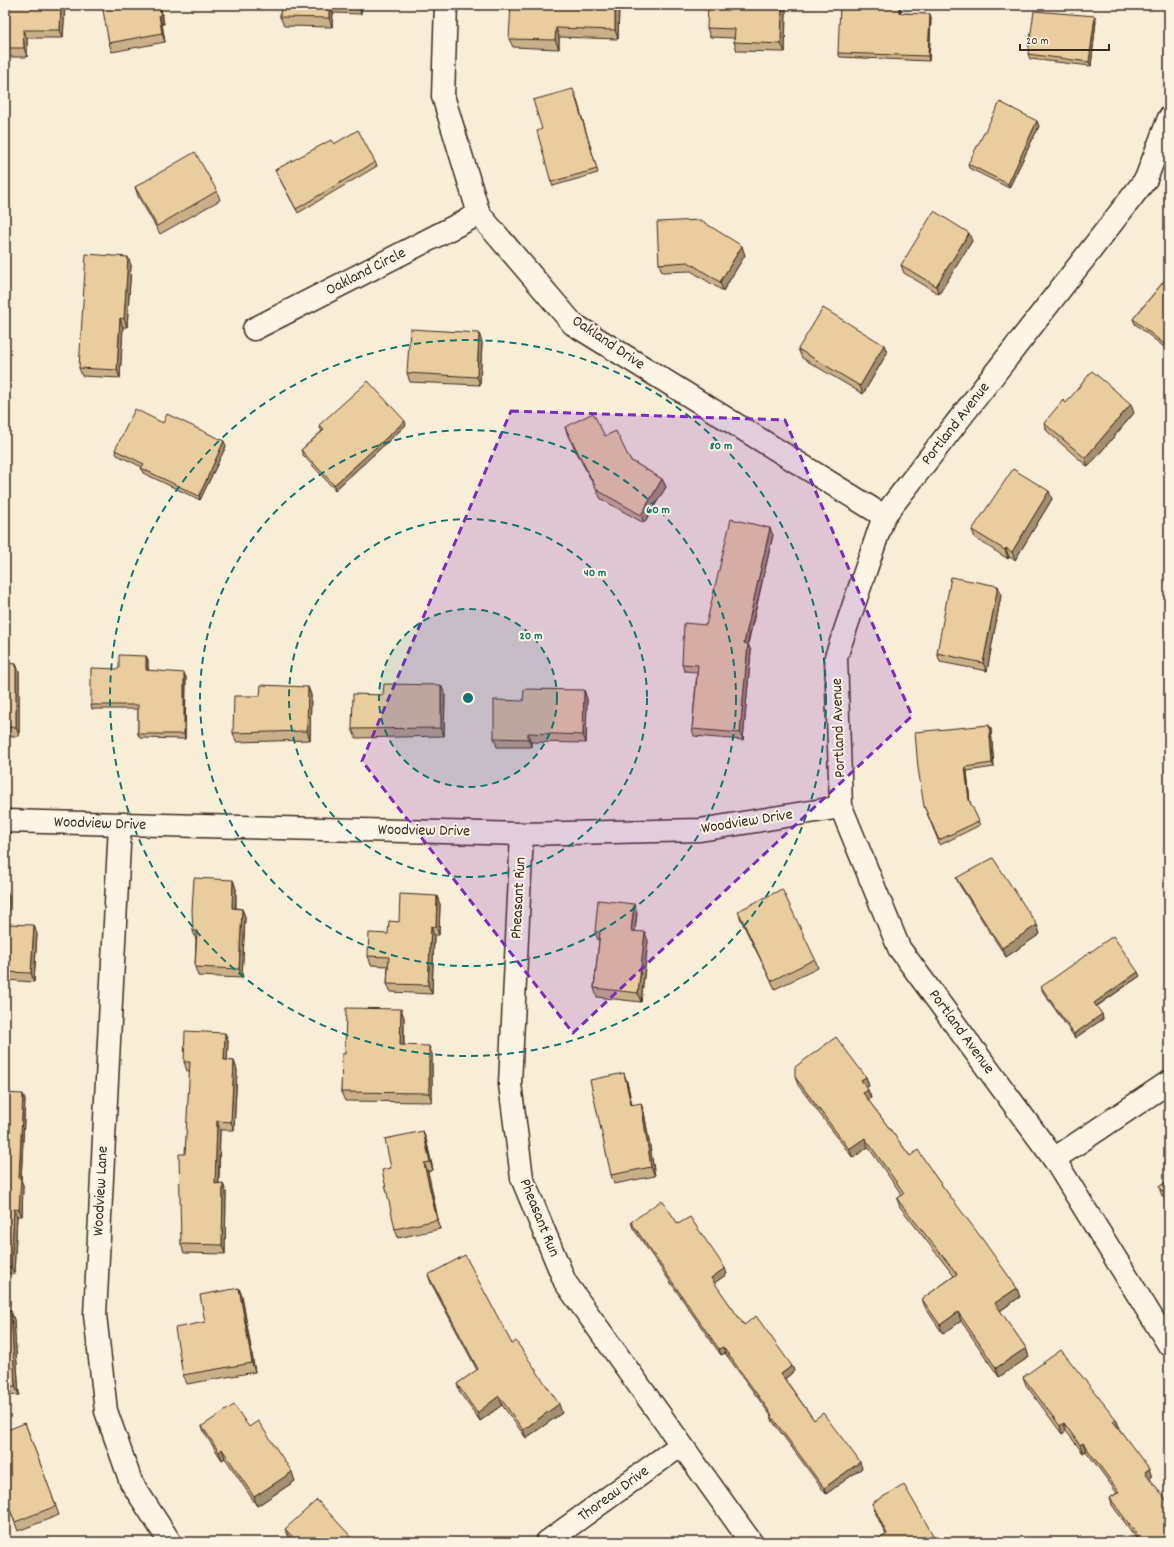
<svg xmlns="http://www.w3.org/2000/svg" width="1174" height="1547" font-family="Dekko,sans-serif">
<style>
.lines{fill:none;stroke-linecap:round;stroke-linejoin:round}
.minor-casing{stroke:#3b2a1e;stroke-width:25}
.minor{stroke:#fcf5e5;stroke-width:22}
.wall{fill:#c9b088;stroke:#3b2a1e}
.shaded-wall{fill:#a4906f;stroke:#3b2a1e}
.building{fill:#eacd9e;stroke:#3b2a1e}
.marked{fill:#7b2cbf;fill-opacity:0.2;stroke:#7b2cbf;stroke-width:3;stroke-dasharray:8 5;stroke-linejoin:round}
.ring{fill:none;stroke:#0f766e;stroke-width:2;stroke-dasharray:7 5}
.labels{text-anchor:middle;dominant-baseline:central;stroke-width:4;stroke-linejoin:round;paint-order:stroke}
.street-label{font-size:16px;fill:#3b2a1e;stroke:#fcf5e5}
.centre{fill:#0f766e;stroke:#fcf5e5;stroke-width:2}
.ring-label{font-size:12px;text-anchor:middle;font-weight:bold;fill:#0f766e;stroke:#fcf5e5;stroke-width:4;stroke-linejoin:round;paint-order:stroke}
</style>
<rect width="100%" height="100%" fill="#f8edd7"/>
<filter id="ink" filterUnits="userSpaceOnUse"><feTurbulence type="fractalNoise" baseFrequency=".025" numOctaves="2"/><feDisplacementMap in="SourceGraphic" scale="8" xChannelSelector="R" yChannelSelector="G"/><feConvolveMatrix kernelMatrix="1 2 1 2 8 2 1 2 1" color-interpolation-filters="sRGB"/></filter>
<g filter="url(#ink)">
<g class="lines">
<g class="minor-casing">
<g id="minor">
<polyline points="446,5 443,96 479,214 573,324 884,516"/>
<polyline points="1169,118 1146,179 884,516 836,657 841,807 899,948 1054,1159 1169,1345"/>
<polyline points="254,329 479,214"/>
<polyline points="5,821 522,834 700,830 841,807"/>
<polyline points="120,825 95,1315 106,1411 131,1482 170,1542"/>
<polyline points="522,834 510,1084 522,1178 565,1282 751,1542"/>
<polyline points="1054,1159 1169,1082"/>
<polyline points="547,1542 681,1445"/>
</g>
</g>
<use href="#minor" class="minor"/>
</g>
<g class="wall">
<polygon points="5,5 65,5 63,38 27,38 27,57 5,57"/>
<polygon points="160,5 164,24 162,24 165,42 112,52 109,43"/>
<polygon points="281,5 361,5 361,14 333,13 332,27 284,26 280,17"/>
<polygon points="619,5 618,39 559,37 559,49 513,47 509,39"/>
<polygon points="899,5 901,9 900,13 930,14 931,18 929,61 840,57 838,53"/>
<polygon points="786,10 785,52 737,51 734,42 734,38 710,37 707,28"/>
<polygon points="1096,21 1091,66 1030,59 1028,54"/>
<polygon points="575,93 598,173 553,186 551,182 542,129"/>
<polygon points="1039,126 1009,188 969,168 968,164"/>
<polygon points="334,144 375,162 377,166 298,213 277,174 275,170"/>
<polygon points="135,187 217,191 220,200 160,234 138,196"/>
<polygon points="972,241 939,294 904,273 901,265"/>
<polygon points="745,255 723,291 691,271 662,272 659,264"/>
<polygon points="131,265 127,327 123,327 120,378 82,376 79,368"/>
<polygon points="1169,272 1169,351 1135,324 1133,319 1168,276 1167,274"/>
<polygon points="482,342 480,385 410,382 407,373"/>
<polygon points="884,345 887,353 863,394 802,358 798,349"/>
<polygon points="1066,403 1134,413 1088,467 1047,431 1044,423"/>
<polygon points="163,423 226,446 200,500 143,473 141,468 142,467 117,455 115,450"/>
<polygon points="319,425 406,425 335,490 303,455 301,450 322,431 321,430"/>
<polygon points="565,427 605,436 630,460 662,479 666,487 644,523 601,499 568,436"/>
<polygon points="1052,499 1015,560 1009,557 1008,559 975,538 972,530"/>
<polygon points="773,535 748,644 751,651 743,740 694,736 692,729 697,672 684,671 682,664 706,625"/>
<polygon points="1001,595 987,671 940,662 937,653"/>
<polygon points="146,656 148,660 148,670 186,677 185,739 140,738 138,734 138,709 92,709 91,705 119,669"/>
<polygon points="5,663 16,664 19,672 19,736 5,736"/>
<polygon points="308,687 311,695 310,740 236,742 233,733 260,696"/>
<polygon points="584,690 587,699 586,743 531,742 531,747 497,747 494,738 523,701"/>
<polygon points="445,694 444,736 356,738 352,729"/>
<polygon points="989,725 991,729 994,767 967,771 970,803 980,825 940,845 924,806"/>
<polygon points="956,878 1037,925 1040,934 1006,957 960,886"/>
<polygon points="233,880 236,889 236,908 242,909 245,917 242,978 198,976 195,967 196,940 193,931"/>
<polygon points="5,888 9,897 8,924 37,934 34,982 5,980"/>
<polygon points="440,904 439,935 434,935 432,994 391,992 387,984 388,966 371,965 368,956 388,934 399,922"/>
<polygon points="738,911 815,959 818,968 775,989 741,920"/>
<polygon points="637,912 635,931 648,941 641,1002 597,997 594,988 599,940 598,940 595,932"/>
<polygon points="1140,976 1096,1007 1102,1014 1103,1019 1075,1038 1043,992 1041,987"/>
<polygon points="401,1009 404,1018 404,1045 432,1054 432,1102 345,1101 341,1092 345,1054"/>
<polygon points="225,1033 228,1041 227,1061 234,1061 237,1070 234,1130 220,1130 219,1183 226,1192 225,1254 184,1253 181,1244 190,1071 187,1071 184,1062"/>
<polygon points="795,1077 866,1077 869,1086 866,1087 868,1090 871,1098 868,1100 910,1156 935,1176 1020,1297 1000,1311 1026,1348 1029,1357 999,1377 961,1321 943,1334 925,1307 922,1299 954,1276 900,1207 897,1199 902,1195 868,1147 853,1158 798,1085"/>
<polygon points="627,1082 632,1105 644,1112 655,1176 614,1184 611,1175"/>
<polygon points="5,1093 25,1100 21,1180 23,1185 22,1216 17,1216 14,1274 5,1273"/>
<polygon points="426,1139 433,1170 428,1172 440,1229 398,1238 395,1229 391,1168"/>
<polygon points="1169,1180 1169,1204 1162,1196 1159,1187"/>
<polygon points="631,1222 678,1224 727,1274 714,1283 744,1325 792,1366 794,1371 785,1379 814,1420 862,1468 826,1494 773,1422 771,1416 725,1353 721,1355 704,1331 633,1228"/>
<polygon points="428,1275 512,1344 562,1413 526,1438 502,1405 480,1421 460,1393 457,1384 477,1370 431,1283"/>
<polygon points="242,1296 255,1372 187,1384 183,1375 205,1322"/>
<polygon points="11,1311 14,1320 19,1395 5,1396 5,1312"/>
<polygon points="1023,1377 1116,1419 1119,1427 1118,1427 1152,1477 1149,1479 1169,1542 1139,1542 1112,1505 1110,1498 1117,1493 1086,1451 1083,1453 1066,1431 1062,1434 1026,1385"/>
<polygon points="25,1423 59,1515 18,1531 5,1497"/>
<polygon points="202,1426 249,1427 295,1481 257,1506 225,1458 222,1460 205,1434"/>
<polygon points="872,1503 937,1542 886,1535 875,1512"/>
<polygon points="285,1529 356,1542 293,1542 289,1537"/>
</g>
<g class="shaded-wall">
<polygon points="61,5 65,5 63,38 60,30"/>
<polygon points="159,5 160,5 164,24 161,15"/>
<polygon points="330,5 333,13 332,27 329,18"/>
<polygon points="358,5 361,5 361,14"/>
<polygon points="615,5 619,5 618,39 615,30"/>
<polygon points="782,5 784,5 786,10 785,52 781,44"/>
<polygon points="899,5 901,9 900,17 899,13"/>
<polygon points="930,14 931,18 929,61 928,56"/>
<polygon points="159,15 162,24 165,42 162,33"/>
<polygon points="1095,16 1096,21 1091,66 1089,62"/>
<polygon points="556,28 559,37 559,49 555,40"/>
<polygon points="23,30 27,38 27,57 24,48"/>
<polygon points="1037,121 1039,126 1009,188 1008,184"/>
<polygon points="969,233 972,241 939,294 936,286"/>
<polygon points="742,246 745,255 723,291 720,282"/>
<polygon points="128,257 131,265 127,327 124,319"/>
<polygon points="120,318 123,327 120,378 117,370"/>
<polygon points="479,333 482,342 480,385 477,377"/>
<polygon points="884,345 887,353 863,394 860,386"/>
<polygon points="1131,404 1134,413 1088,467 1085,458"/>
<polygon points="405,421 406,425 335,490 334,485"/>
<polygon points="224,441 226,446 200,500 199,496"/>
<polygon points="662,479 666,487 644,523 641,515"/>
<polygon points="1049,491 1052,499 1015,560 1012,552"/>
<polygon points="770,528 773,535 746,650 744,643"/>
<polygon points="1006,548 1009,557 1008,559 1005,550"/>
<polygon points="998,586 1001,595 987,671 983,663"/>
<polygon points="748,644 751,651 743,740 740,733"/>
<polygon points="146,656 148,660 148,675 146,670"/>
<polygon points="16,664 19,672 19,736 16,727"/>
<polygon points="184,673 186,677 185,739 184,734"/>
<polygon points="441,685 445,694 444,736 441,728"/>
<polygon points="308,687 311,695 310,740 307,731"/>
<polygon points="584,690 587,699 586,743 583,735"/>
<polygon points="989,725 991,729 994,767 992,763"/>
<polygon points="528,733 531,742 531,747 528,739"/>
<polygon points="965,767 967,771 970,804 969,800"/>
<polygon points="233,880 236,889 235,917 232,908"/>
<polygon points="6,888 9,897 8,933 5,925"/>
<polygon points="437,896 440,904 439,935 436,927"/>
<polygon points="634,904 637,912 634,940 631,931"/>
<polygon points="242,909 245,917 242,978 239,969"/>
<polygon points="34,925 37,934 34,982 31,973"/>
<polygon points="1037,925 1040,934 1006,957 1002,948"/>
<polygon points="431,926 434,935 432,994 428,985"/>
<polygon points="645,932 648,941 641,1002 638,993"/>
<polygon points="1138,972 1140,976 1095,1007 1094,1003"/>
<polygon points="401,1009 404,1018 403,1054 400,1045"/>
<polygon points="1102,1014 1103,1019 1075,1038 1074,1034"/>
<polygon points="225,1033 228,1041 227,1069 224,1060"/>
<polygon points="429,1046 432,1054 432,1102 429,1093"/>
<polygon points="234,1061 237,1070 234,1130 231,1122"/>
<polygon points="624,1073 627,1082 634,1114 631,1105"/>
<polygon points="866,1077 869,1086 864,1089 861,1080"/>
<polygon points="868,1090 871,1098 866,1102 863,1093"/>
<polygon points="23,1094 25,1100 21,1180 23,1185 22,1216 19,1210 19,1178"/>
<polygon points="641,1103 644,1112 655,1176 651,1167"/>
<polygon points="217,1121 220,1130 218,1192 215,1184"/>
<polygon points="423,1131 426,1139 433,1170 430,1162"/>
<polygon points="865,1138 868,1147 853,1158 849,1149"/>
<polygon points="424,1163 428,1172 440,1229 437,1220"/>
<polygon points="223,1183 226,1192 225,1254 222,1245"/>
<polygon points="14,1209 17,1216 14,1274 11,1267"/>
<polygon points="725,1268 727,1274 713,1284 711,1278"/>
<polygon points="239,1288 242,1296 255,1372 252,1363"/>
<polygon points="1017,1288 1020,1297 998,1312 995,1303"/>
<polygon points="11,1311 14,1320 19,1395 15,1386"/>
<polygon points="958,1312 961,1321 943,1334 940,1325"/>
<polygon points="723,1347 725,1353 721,1355 719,1349"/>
<polygon points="1026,1348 1029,1357 999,1377 996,1368"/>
<polygon points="792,1366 794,1371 783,1380 781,1374"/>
<polygon points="499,1396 502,1405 480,1421 477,1413"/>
<polygon points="559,1404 562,1413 526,1438 523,1430"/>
<polygon points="1116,1419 1119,1427 1116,1429 1113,1421"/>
<polygon points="1064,1423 1066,1431 1062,1434 1060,1426"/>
<polygon points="1083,1443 1086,1451 1083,1453 1080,1445"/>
<polygon points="222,1449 225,1458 222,1460 219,1452"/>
<polygon points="860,1462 862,1468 826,1494 824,1488"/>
<polygon points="1149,1469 1152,1477 1147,1480 1145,1472"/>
<polygon points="292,1472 295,1481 257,1506 254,1497"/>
</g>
<g class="building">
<polygon points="5,5 61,5 60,30 23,30 24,48 5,48"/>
<polygon points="102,5 159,5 161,15 159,15 162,33 109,43"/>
<polygon points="281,5 329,5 329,18 280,17"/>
<polygon points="511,5 615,5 615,30 556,28 555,40 509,39"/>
<polygon points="708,5 782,5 781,44 734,42 735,29 707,28"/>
<polygon points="840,5 899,5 899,13 930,14 928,56 838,53"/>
<polygon points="1034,11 1095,16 1089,62 1028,54"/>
<polygon points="573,89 597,169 551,182 537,131 542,129 533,100"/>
<polygon points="1000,102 1037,121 1008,184 968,164"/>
<polygon points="358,130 375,162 296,209 275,170 331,140 334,144"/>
<polygon points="195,152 217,191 157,226 135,187"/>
<polygon points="934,211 969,233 936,286 901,265"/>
<polygon points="700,220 742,246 720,282 688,262 659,264 657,222"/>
<polygon points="86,254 128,257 124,319 120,318 117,370 79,368"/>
<polygon points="1169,275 1169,348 1133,319"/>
<polygon points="823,308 884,345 860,386 798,349"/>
<polygon points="410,329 479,333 477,377 407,373"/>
<polygon points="1092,371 1131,404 1085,458 1044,423 1063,400 1066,403"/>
<polygon points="368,381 405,421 334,485 301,450 324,430 319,425"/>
<polygon points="135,409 163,423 167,414 224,441 199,496 141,468 144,464 115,450"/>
<polygon points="593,413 605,436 616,431 630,460 662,479 641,515 597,490 565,427"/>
<polygon points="1013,469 1049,491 1012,552 1006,548 1005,550 972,530"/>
<polygon points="731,519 770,528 744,643 748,644 740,733 692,729 698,665 682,664 684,623 706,625"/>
<polygon points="951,577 998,586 983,663 937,653"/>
<polygon points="119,655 146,656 146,670 184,673 184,734 138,734 138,705 91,705 91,668 119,669"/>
<polygon points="5,663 16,664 16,727 5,727"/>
<polygon points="384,684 441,685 441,728 352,729 353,694 383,695"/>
<polygon points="261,685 308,687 307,731 233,733 234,696 260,696"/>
<polygon points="524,689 584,690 583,735 528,733 528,739 494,738 494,700 523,701"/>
<polygon points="989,725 992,763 965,767 969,800 979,821 939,840 924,806 918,768 915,732"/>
<polygon points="993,858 1037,925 1002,948 956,878"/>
<polygon points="194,878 233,880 232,908 242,909 239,969 195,967 197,931 193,931 192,910"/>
<polygon points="5,888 6,888 5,915"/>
<polygon points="782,889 815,959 771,981 738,911"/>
<polygon points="400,894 437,896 436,927 431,926 428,985 387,984 389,957 368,956 369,933 388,934 389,921 399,922"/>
<polygon points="598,900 634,904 631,931 645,932 638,993 594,988 600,932 595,932"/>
<polygon points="5,924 34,925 31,973 5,972"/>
<polygon points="1113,936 1138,972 1094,1003 1102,1014 1074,1034 1041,987"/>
<polygon points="346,1008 401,1009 400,1045 429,1046 429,1093 341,1092 342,1054 345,1054"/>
<polygon points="185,1031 225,1033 224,1060 234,1061 231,1122 217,1121 215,1184 223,1183 222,1245 181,1244 179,1154 185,1154 190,1062 184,1062"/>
<polygon points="836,1037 866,1077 861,1080 868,1090 863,1093 910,1156 918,1150 935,1176 983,1240 1017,1288 995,1303 1026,1348 996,1368 958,1312 940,1325 922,1299 957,1274 897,1199 904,1193 865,1138 849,1149 795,1077 795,1067"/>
<polygon points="624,1073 631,1105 641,1103 651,1167 611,1175 590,1080"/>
<polygon points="5,1093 23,1094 19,1178 21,1178 19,1210 14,1209 11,1267 5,1267"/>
<polygon points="423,1131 430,1162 424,1163 437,1220 395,1229 382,1170 391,1168 385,1139"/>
<polygon points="1169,1180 1169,1200 1159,1187"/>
<polygon points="662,1200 678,1224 690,1217 725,1268 711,1278 744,1325 756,1316 792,1366 781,1374 814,1420 823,1413 860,1462 824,1488 771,1416 772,1415 723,1347 719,1349 702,1325 631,1222"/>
<polygon points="465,1255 512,1344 516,1341 559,1404 523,1430 499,1396 477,1413 457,1384 478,1369 428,1275"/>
<polygon points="239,1288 252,1363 183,1375 175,1328 205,1322 200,1295"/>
<polygon points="11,1311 15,1386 5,1387 5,1312"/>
<polygon points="1061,1350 1116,1419 1113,1421 1149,1469 1145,1472 1169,1504 1169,1542 1142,1542 1110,1498 1119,1492 1083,1443 1080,1445 1064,1423 1060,1426 1023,1377"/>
<polygon points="234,1405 249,1427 258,1421 292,1472 254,1497 222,1449 219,1452 202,1426"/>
<polygon points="25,1423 56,1506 15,1522 5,1497 5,1431"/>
<polygon points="904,1485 937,1542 874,1542 887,1534 872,1503"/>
<polygon points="317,1500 356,1542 298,1542 285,1529"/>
<polygon points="665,1538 668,1542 660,1542"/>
<polygon points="60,1540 62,1542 57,1542"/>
</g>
</g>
<path class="marked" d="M 511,411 L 785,420 L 912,716 L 573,1033 L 362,761 Z"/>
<circle cx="468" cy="698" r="89" fill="#0f766e" fill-opacity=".12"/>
<g class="ring">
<circle cx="468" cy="698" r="89"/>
<circle cx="468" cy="698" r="179"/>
<circle cx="468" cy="698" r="268"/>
<circle cx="468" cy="698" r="358"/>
</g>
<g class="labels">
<g class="street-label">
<text transform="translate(366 272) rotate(-27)">Oakland Circle</text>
<text transform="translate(608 343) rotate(34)">Oakland Drive</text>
<text transform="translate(956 424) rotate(-52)">Portland Avenue</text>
<text transform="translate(839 728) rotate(-92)">Portland Avenue</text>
<text transform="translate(747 822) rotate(-9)">Woodview Drive</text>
<text transform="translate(100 824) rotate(2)">Woodview Drive</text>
<text transform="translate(424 831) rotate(1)">Woodview Drive</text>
<text transform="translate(519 898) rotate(-87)">Pheasant Run</text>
<text transform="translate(961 1032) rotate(54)">Portland Avenue</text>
<text transform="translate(101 1191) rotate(-87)">Woodview Lane</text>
<text transform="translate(539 1218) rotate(68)">Pheasant Run</text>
<text transform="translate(614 1494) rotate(-36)">Thoreau Drive</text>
</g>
</g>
<circle cx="468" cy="698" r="6" class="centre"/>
<g class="ring-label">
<text x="721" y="449">80 m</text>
<text x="658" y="513">60 m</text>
<text x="595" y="576">40 m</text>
<text x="531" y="639">20 m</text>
</g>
<rect width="1174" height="1547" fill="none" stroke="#fcf5e5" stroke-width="20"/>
<rect x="10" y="10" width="1154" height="1527" fill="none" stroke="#3b2a1e" stroke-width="1.5" filter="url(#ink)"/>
<path d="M1020 44v6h89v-6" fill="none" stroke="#3b2a1e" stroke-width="2"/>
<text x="1026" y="44" font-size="12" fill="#3b2a1e" stroke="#fcf5e5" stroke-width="3" paint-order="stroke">20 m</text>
</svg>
